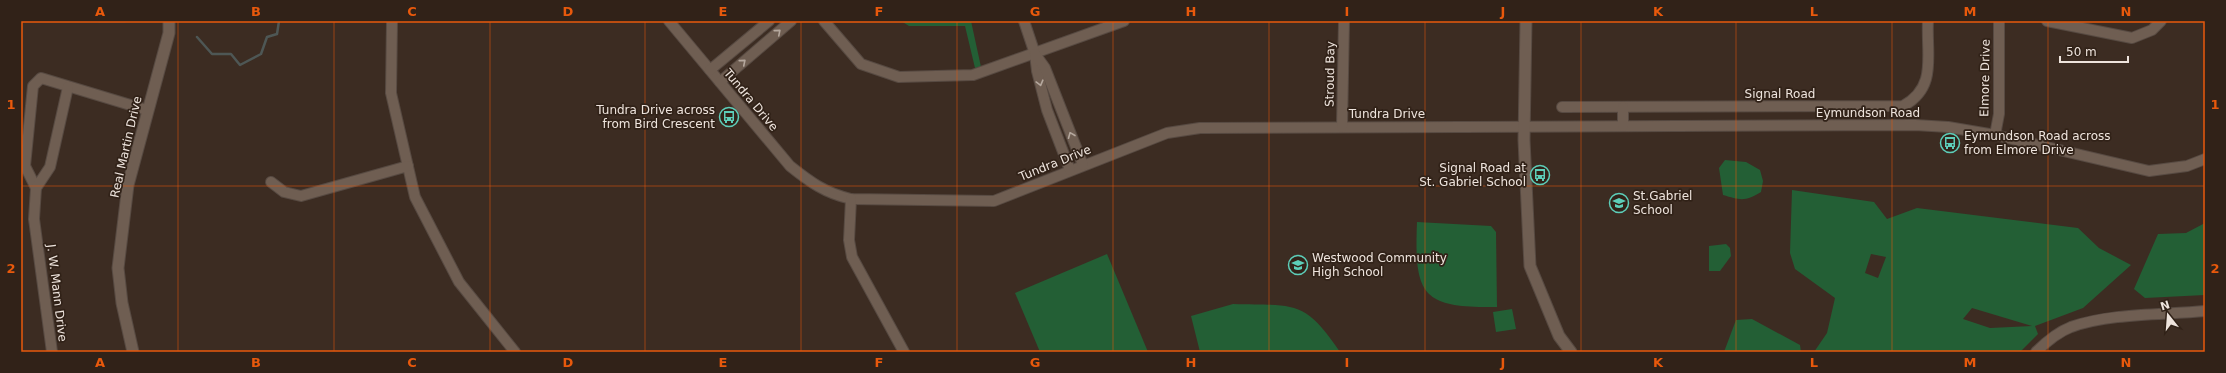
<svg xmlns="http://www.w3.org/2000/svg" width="2226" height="373" font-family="'DejaVu Sans',sans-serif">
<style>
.green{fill:#235f35;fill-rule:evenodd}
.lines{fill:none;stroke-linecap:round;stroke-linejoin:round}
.stream{stroke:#4e5755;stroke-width:2.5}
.minor-casing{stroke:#574a42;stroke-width:12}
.tertiary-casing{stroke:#574a42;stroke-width:13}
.minor{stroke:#6f5e52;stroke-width:10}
.tertiary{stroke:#6f5e52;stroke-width:11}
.oneway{stroke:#b5a89e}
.grid{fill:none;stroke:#e8590c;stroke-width:1;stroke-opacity:0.55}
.labels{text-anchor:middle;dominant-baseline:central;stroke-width:3.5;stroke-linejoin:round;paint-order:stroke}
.street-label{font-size:12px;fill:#eee4dd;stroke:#312218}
.poi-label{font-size:12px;fill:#eee4dd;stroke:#312218;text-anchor:start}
.neatline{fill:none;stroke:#e8590c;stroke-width:1.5}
.grid-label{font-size:13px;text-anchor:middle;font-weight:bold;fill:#e8590c}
</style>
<rect width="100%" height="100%" fill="#3c2c22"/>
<g class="green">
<polygon points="901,21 971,21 981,67 975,68 965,26 909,26"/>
<path d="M 1725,160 L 1746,162 L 1760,170 L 1763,181 L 1761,192 C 1745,202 1740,200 1723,195 L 1719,168 Z"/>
<path d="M 1792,190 L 1874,202 L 1887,219 L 1917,208 L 2078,228 L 2099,248 L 2131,265 L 2083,308 L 2035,326 L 2038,334 L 2020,352 L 1814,352 L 1827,333 L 1835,298 L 1795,269 L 1790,253 ZM 1871,254 L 1886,257 L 1878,278 L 1865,273 ZM 1972,308 L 2032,326 L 1990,328 L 1963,319 Z"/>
<path d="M 1417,222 L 1491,226 L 1496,232 L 1497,307 C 1422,308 1414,296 1417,222 Z"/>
<polygon points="2205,223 2205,295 2145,298 2134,289 2158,234 2186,233"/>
<polygon points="1726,244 1730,248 1731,256 1720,271 1709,271 1709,246"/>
<polygon points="1107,254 1148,352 1040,352 1015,293"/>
<path d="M 1233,304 C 1293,306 1304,298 1340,352 L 1200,352 L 1191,316 Z"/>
<polygon points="1512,309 1516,329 1496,332 1493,312"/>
<polygon points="1752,319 1800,345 1801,352 1724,352 1736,320"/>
</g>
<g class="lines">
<g class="stream">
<polyline points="99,21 125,21"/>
<polyline points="197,37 212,54 231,54 240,65 261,54 267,37 277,34 279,21"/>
</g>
<g class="minor-casing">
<g id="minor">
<polyline points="392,21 391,93 415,197 459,282 515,352"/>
<path d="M 669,21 L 790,166 C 810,182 825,193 851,199 L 994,201 L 1167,133 L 1200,128 L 1915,125 L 1948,127 L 1995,135 L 2149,171 L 2187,166 L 2205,159"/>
<polyline points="824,21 861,64 899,77 973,75 1124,21"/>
<polyline points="1024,21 1035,54 1037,71 1047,110 1070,170"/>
<polyline points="2047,21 2132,38 2152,30 2161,21"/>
<polyline points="1035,54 1045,68 1083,165"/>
<polyline points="710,70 769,21"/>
<polyline points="720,82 791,21"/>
<path d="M 1562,107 L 1903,106 C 1938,87 1926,55 1928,21"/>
<polyline points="1623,107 1623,126"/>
<polyline points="1342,127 1344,21"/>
<polyline points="1995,135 1999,114 1999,21"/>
<polyline points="271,182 284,192 301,196 408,166"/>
<polyline points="36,188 25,166 33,86 41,78 147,110"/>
<polyline points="851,199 849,240 852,257 904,352"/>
<polyline points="52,352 34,219 36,188 50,167 68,87"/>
<path d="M 2036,352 C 2046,342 2058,332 2071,327 C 2110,313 2163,315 2205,311"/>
</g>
</g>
<g class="tertiary-casing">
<g id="tertiary">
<polyline points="1526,21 1524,140 1530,266 1559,336 1571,352"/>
<polyline points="133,352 122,303 118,268 128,185 169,33 169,21"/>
</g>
</g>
<use href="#minor" class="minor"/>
<use href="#tertiary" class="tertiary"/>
</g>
<defs><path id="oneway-chevron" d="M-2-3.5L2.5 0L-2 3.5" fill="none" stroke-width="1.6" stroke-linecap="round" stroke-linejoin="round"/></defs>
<g class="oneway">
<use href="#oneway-chevron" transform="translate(778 32) rotate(-41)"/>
<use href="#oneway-chevron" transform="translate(743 62) rotate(-40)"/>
<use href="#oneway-chevron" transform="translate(1040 83) rotate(75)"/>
<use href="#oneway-chevron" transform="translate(1071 135) rotate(-112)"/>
</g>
<path class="grid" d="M 178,21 L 178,352M 334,21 L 334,352M 490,21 L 490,352M 645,21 L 645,352M 801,21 L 801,352M 957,21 L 957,352M 1113,21 L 1113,352M 1269,21 L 1269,352M 1425,21 L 1425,352M 1581,21 L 1581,352M 1736,21 L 1736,352M 1892,21 L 1892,352M 2048,21 L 2048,352M 21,186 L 2205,186"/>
<defs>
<g id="bus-ring" transform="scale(1)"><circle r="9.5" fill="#312218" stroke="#5dceb9" stroke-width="1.5"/><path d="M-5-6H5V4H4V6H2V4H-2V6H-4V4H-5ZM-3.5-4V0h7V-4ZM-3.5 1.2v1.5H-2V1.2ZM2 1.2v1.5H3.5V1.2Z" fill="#5dceb9"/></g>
<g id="school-ring" transform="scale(1)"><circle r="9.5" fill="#312218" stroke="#5dceb9" stroke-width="1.5"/><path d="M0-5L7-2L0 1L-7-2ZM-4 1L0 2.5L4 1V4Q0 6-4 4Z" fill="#5dceb9"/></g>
</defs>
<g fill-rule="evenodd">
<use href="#bus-ring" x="729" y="117"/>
<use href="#bus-ring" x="1950" y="143"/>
<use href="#bus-ring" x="1540" y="175"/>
<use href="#school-ring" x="1619" y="203"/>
<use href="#school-ring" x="1298" y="265"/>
</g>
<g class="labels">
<g class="street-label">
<text transform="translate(1330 74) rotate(-89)">Stroud Bay</text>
<text transform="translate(1985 78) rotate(-89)">Elmore Drive</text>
<text x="1780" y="94">Signal Road</text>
<text transform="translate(751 100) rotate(50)">Tundra Drive</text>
<text x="1868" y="113">Eymundson Road</text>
<text x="1387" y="114">Tundra Drive</text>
<text transform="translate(126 147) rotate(-77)">Real Martin Drive</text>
<text transform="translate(1055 163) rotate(-22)">Tundra Drive</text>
<text transform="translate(57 293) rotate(83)">J. W. Mann Drive</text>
</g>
<g class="poi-label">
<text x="715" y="110" text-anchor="end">Tundra Drive across<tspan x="715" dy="14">from Bird Crescent</tspan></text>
<text x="1964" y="136">Eymundson Road across<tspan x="1964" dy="14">from Elmore Drive</tspan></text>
<text x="1526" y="168" text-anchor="end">Signal Road at<tspan x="1526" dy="14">St. Gabriel School</tspan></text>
<text x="1633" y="196">St.Gabriel<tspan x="1633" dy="14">School</tspan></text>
<text x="1312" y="258">Westwood Community<tspan x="1312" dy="14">High School</tspan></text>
</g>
</g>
<rect width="2226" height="373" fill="none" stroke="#312218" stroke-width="44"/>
<g transform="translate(2168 315) rotate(343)" stroke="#312218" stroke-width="3" paint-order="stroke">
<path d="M0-3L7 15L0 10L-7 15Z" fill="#eee4dd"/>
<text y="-6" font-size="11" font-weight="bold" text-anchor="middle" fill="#eee4dd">N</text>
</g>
<path d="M2060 56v6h68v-6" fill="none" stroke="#eee4dd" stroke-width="2"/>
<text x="2066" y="56" font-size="12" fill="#eee4dd" stroke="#312218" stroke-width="3" paint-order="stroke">50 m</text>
<rect x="22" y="22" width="2182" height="329" class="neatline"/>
<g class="grid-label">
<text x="100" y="16">A</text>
<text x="256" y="16">B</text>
<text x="412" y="16">C</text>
<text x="568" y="16">D</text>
<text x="723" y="16">E</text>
<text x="879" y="16">F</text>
<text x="1035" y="16">G</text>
<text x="1191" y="16">H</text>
<text x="1347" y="16">I</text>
<text x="1503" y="16">J</text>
<text x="1658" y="16">K</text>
<text x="1814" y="16">L</text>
<text x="1970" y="16">M</text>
<text x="2126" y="16">N</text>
<text x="11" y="109">1</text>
<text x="2215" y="109">1</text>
<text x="11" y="273">2</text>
<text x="2215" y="273">2</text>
<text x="100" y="367">A</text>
<text x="256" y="367">B</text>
<text x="412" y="367">C</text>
<text x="568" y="367">D</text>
<text x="723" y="367">E</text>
<text x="879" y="367">F</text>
<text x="1035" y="367">G</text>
<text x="1191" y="367">H</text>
<text x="1347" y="367">I</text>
<text x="1503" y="367">J</text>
<text x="1658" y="367">K</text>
<text x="1814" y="367">L</text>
<text x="1970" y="367">M</text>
<text x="2126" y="367">N</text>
</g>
</svg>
